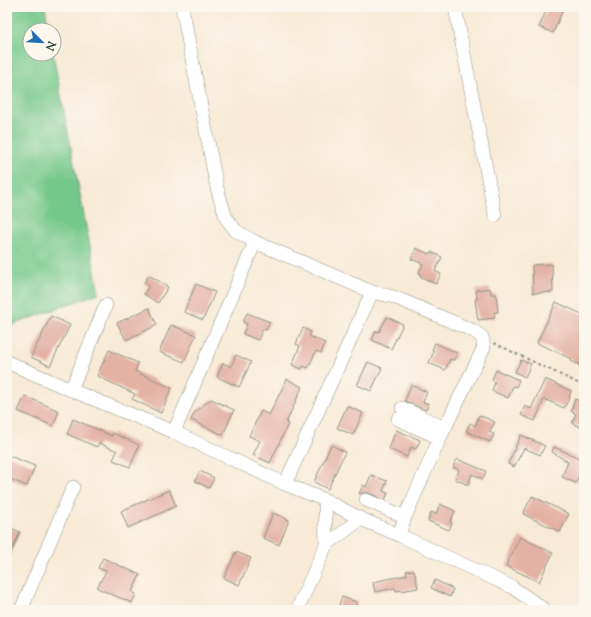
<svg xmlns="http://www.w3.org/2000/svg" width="591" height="617" font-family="'Sorts Mill Goudy',serif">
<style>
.green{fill:#74c88b;stroke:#4a8260}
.building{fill:#e4b1a5}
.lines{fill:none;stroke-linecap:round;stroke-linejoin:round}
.minor-casing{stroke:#8c9485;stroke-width:14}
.path{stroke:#8c9485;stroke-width:2;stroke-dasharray:3 3;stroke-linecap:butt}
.minor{stroke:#fff;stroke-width:13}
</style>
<rect width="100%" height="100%" fill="#fbf7ec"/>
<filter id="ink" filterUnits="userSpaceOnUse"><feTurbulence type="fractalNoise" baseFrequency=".025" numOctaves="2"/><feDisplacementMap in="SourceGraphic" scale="8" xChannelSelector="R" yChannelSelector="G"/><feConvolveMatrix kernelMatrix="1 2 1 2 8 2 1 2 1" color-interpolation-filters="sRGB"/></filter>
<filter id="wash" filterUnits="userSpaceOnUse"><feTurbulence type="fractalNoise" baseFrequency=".012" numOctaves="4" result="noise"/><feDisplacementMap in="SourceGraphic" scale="16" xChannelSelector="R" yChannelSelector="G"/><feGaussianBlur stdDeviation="0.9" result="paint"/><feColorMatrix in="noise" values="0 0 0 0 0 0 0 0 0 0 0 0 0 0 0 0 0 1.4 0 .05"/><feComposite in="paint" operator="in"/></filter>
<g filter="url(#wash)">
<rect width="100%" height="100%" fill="#f8ead6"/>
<polygon class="green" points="7,7 45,7 49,30 30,30 30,54 53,54 99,293 7,327"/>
<g id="blocks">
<g class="building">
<polygon points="548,7 564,7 553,33 539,27"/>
<polygon points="416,248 429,254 431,252 442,257 435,271 441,274 436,284 421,277 419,272 423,264 411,259"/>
<polygon points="552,264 553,292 533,293 532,265"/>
<polygon points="149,275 168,287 158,303 144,294 149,286 144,283"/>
<polygon points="196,284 215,292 203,320 184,312"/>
<polygon points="490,288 491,294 496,294 498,312 494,312 495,318 478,320 475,300 477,299 476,290"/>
<polygon points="556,302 584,315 584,367 571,361 572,359 537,343"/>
<polygon points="149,308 157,325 126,340 117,323"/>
<polygon points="247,313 270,322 266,330 263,329 258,340 243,334 247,324 243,322"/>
<polygon points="51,316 70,325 50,366 31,357"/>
<polygon points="387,317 403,324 391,349 372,340 376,331 379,332"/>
<polygon points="171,325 196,335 184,362 159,352"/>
<polygon points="303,328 311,332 309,336 325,343 321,353 316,351 308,368 303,366 302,369 292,365 300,346 296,344"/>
<polygon points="435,343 457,353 454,360 450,359 445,370 429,363 434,351 432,350"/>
<polygon points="109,350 138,363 135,371 172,388 161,413 132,399 135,394 97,376"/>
<polygon points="236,355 251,362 239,387 217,377 223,363 231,367"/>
<polygon points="521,360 531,364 525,377 515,372"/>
<polygon points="368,362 382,368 371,391 357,385"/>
<polygon points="496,370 519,380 516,387 513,386 508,398 492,391 495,382 492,380"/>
<polygon points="287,379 302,387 286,423 288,424 270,463 253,455 260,441 249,436 261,411 269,415"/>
<polygon points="545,379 571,391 569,397 570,397 564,408 544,399 535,421 521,415 525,406 531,409"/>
<polygon points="411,385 427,392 423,402 429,404 426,410 405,401"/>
<polygon points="25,396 59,411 53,426 18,411"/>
<polygon points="584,396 584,429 572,423 576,414 571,411 575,399 581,402"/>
<polygon points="211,399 234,410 223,435 191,420 195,412"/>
<polygon points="347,406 363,413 353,435 337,428"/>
<polygon points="479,415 495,422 489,432 494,434 490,442 466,431 470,423 475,426"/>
<polygon points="73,419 112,436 113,433 139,445 130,467 113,460 117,451 99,443 97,447 67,434"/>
<polygon points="396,430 420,440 416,449 411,447 407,457 389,449"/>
<polygon points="521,435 545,446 540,455 524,448 514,467 508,464"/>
<polygon points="331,445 345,452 328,489 314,482"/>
<polygon points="554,447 584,460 584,469 582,469 576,483 562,477 568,462 552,452"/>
<polygon points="7,455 35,466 27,486 7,478"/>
<polygon points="457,459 486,471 483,479 472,474 468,485 455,479 459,470 453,467"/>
<polygon points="200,471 214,478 209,488 195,481"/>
<polygon points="371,475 387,481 383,491 388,493 385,500 369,493 365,492 359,494 363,485 366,487"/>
<polygon points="169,490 176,506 128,528 121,511"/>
<polygon points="532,496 569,514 560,532 523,514"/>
<polygon points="440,504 455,511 450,522 452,523 449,530 428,521 431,512 436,514"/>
<polygon points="273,513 289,520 279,545 263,538"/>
<polygon points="7,526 20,532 7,562"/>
<polygon points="520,537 553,553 539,582 506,566"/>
<polygon points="236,552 251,558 239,585 224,578"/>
<polygon points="103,558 140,575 132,592 136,594 132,603 97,588 106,571 98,568"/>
<polygon points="414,570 418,588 401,591 400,590 396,591 395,588 375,592 373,582 407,575 406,571"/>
<polygon points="435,580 453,589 450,597 431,588"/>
<polygon points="342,597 357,602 355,610 337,610"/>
</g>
</g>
</g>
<g filter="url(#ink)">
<use href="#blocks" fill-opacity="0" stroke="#8c9485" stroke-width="1"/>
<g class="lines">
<g class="minor-casing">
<g id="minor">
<polyline points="182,7 217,188 226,218 236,231 255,242 372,292 394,297 474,331 482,337 484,347 440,438 405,517 399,535"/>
<polyline points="455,7 495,215"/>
<polyline points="7,362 71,390 174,432 285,484 325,500 361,519 399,535 512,587 545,610"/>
<polyline points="71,390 106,305"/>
<polyline points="402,408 445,428"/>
<polyline points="398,419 440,438"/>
<polyline points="174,432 255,242"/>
<polyline points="285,484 372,292"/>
<polyline points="366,500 405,517"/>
<polyline points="326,545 361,519"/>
<polyline points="21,610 73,487"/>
<polyline points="297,610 326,545 325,500"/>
</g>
</g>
<polyline class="path" points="494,343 584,386"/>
<use href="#minor" class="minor"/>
</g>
</g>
<rect width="591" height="617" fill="none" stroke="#fbf7ec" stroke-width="24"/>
<g transform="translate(42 42) rotate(114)"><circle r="19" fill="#fbf7ec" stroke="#a3ada2"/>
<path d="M0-3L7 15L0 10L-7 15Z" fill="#1f6fb2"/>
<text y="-6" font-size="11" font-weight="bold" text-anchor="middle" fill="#1f3d34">N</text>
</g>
</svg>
